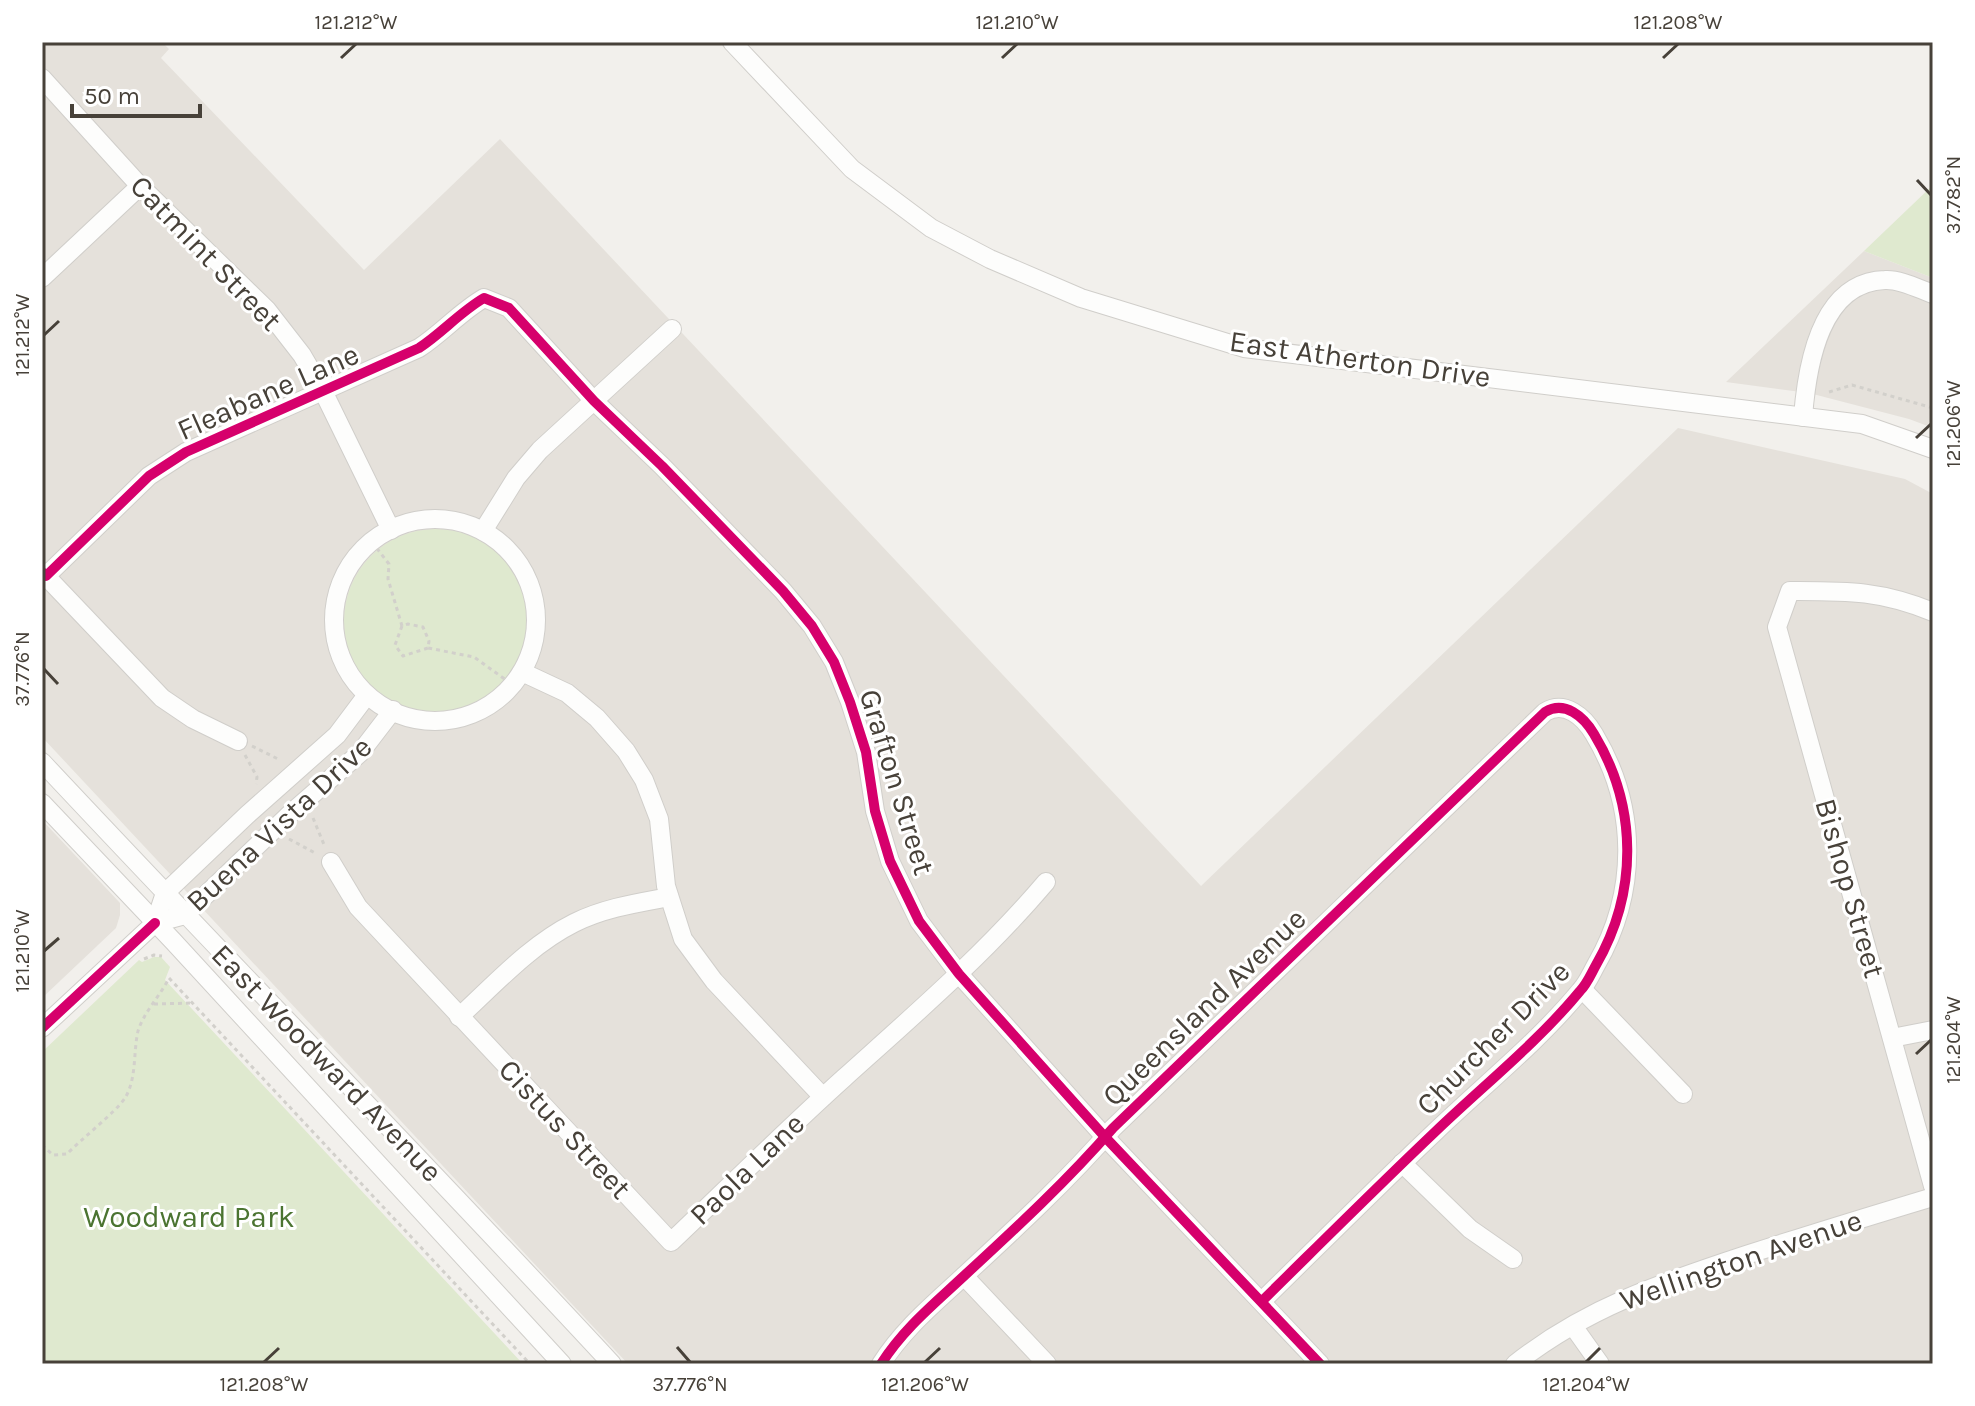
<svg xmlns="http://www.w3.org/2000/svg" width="1975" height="1406" font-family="Karla,sans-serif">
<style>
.residential{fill:#e5e1db}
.green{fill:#dfe9cf}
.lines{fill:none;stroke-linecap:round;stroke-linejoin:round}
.minor-casing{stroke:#d0ceca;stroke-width:20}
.path{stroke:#d2d0cb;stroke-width:3;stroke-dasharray:4 4;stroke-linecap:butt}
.minor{stroke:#fdfdfc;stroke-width:18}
.cycleway-casing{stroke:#fff;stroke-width:15}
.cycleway{stroke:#d6006c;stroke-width:10}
.ticks{fill:none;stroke:#474139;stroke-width:3}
.labels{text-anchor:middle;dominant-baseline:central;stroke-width:6;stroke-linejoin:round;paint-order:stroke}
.street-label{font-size:30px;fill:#474139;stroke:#fff}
.park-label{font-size:30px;fill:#4b7431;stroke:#fff}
.neatline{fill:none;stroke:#474139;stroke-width:3}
.ticks-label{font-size:20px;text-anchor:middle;fill:#474139}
</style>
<rect width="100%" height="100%" fill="#f2f0ec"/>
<g class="residential">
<polygon points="42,42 162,42 169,49 161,58 364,270 500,139 1201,886 1678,428 1905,479 1933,494 1933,1364 628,1364 42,737"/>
<polygon points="1864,251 1933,278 1933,428 1909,419 1809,393 1726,382"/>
<polygon points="42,820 120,903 120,915 116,928 42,998"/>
</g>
<g class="green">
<polygon points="1933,185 1933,278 1864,251"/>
<circle cx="436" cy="621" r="92"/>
<polygon points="154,957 161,957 170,967 165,980 523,1364 42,1364 42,1052 139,960 142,962"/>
</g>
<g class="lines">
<g class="minor-casing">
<g id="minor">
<polyline points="732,42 852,169 931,228 990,259 1081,298 1244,348 1862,424 1933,449"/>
<polyline points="42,78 140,186 267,310 302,355 323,391 391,530"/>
<polyline points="42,278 140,186"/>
<path d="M 1803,417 C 1807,365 1820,282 1885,280 C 1900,279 1919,289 1933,294"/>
<circle cx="435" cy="620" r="101"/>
<polyline points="483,531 516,478 540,450 672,329"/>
<polyline points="42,572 162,698 193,719 238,741"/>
<path d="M 46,576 L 149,476 L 186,452 L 419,348 C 442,333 460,312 484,298 L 509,308 L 594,401 L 662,466 L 783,591 L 812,626 L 834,662 L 850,702 L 866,752 L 875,811 L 890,861 L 919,921 L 959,974 L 1105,1137 L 1320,1364"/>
<path d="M 1933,612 C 1880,590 1846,591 1790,591 L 1777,627 L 1933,1186"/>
<polyline points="522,672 567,693 597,718 626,751 644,780 659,819 666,886 683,939 714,981 823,1097"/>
<path d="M 42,762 C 231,964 424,1161 612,1364"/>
<polyline points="42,803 173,941 562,1364"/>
<path d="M 331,862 L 358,907 L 671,1242 C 729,1187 785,1131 844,1078 C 914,1015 985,954 1046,882"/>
<polyline points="155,923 165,893 247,815 337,735 367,695"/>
<polyline points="1582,989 1683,1094"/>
<path d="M 459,1017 C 495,984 530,945 574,923 C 604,908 637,903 669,897"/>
<polyline points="42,1028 155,923 185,915 290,814 360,753 393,710"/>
<polyline points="1892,1038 1933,1030"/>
<polyline points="1402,1163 1470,1229 1513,1259"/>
<polyline points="964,1276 1047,1364"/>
<polyline points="1573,1326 1600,1364"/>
<path d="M 881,1364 C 904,1328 934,1304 965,1275 C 1016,1228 1068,1180 1113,1128 L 1545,712 C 1565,700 1584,717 1594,734 C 1638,807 1638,892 1596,965 C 1591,974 1587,984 1580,991 C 1538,1042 1484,1085 1436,1131 C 1377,1187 1320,1244 1262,1301"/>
<path d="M 1515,1364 C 1586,1308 1661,1283 1746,1255 C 1808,1235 1870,1216 1933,1197"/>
</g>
</g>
<g class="path">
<polyline points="1829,392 1852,385 1933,408"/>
<polyline points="372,542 389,564 388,579 402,626 408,624 423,627 429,641 428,648 474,657 506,680"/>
<polyline points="402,626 395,645 403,656 428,648"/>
<polyline points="252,746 280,760"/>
<polyline points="245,755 257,777 256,784"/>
<polyline points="313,818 325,847"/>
<polyline points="289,839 317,854"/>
<polyline points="144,959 154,955 162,956"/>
<polyline points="154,1004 193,1003"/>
<path d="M 42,1145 L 53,1155 L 67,1154 C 80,1140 116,1112 125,1098 C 137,1078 133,1053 138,1031 C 144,1012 160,996 169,978 L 530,1364"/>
</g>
<use href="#minor" class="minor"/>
<g class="cycleway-casing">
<g id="cycleway">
<path d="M 42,572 L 46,576 L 149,476 L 186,452 L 419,348 C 442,333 460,312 484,298 L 509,308 L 594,401 L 662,466 L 783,591 L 812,626 L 834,662 L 850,702 L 866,752 L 875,811 L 890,861 L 919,921 L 959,974 L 1105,1137 L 1320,1364"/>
<polyline points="42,1028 155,923"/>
<path d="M 881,1364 C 904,1328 934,1304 965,1275 C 1016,1228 1068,1180 1113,1128 L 1545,712 C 1565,700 1584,717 1594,734 C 1638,807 1638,892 1596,965 C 1591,974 1587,984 1580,991 C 1538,1042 1484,1085 1436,1131 C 1377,1187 1320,1244 1262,1301"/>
</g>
</g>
<use href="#cycleway" class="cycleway"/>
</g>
<path class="ticks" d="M 341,58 L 356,44M 1002,58 L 1017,44M 1663,58 L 1678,44M 1917,180 L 1931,195M 44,335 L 59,321M 1916,438 L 1931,424M 44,669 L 58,684M 44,951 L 59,938M 1916,1054 L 1931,1040M 677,1347 L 690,1362M 264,1362 L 279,1348M 925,1362 L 940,1348M 1586,1362 L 1600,1348"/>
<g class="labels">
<g class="street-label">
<text transform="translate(206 253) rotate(46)">Catmint Street</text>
<text transform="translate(1360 359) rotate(8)">East Atherton Drive</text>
<text transform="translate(268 392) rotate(-24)">Fleabane Lane</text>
<text transform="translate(897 782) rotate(73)">Grafton Street</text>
<text transform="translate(279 824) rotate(-43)">Buena Vista Drive</text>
<text transform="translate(1850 888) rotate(74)">Bishop Street</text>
<text transform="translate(1204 1007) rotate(-44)">Queensland Avenue</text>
<text transform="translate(1493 1038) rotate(-45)">Churcher Drive</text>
<text transform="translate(327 1063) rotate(46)">East Woodward Avenue</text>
<text transform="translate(565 1129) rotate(47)">Cistus Street</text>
<text transform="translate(747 1169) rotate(-44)">Paola Lane</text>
<text transform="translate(1741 1260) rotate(-19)">Wellington Avenue</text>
</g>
<g class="park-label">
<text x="189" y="1217">Woodward Park</text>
</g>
</g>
<rect width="1975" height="1406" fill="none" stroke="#ffffff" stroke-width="88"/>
<path d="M72 104v12h128v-12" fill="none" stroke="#474139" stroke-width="4"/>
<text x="84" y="104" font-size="24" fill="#474139" stroke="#ffffff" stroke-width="6" paint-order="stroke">50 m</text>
<rect x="44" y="44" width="1887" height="1318" class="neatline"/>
<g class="ticks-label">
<text x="356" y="29">121.212°W</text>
<text x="1017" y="29">121.210°W</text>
<text x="1678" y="29">121.208°W</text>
<text transform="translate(1953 195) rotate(-90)" y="7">37.782°N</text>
<text transform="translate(22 335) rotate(-90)" y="7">121.212°W</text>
<text transform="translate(1953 424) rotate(-90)" y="7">121.206°W</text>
<text transform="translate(22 669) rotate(-90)" y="7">37.776°N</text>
<text transform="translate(22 951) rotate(-90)" y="7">121.210°W</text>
<text transform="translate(1953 1040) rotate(-90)" y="7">121.204°W</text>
<text x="264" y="1391">121.208°W</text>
<text x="690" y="1391">37.776°N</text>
<text x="925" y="1391">121.206°W</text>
<text x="1586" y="1391">121.204°W</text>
</g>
</svg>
